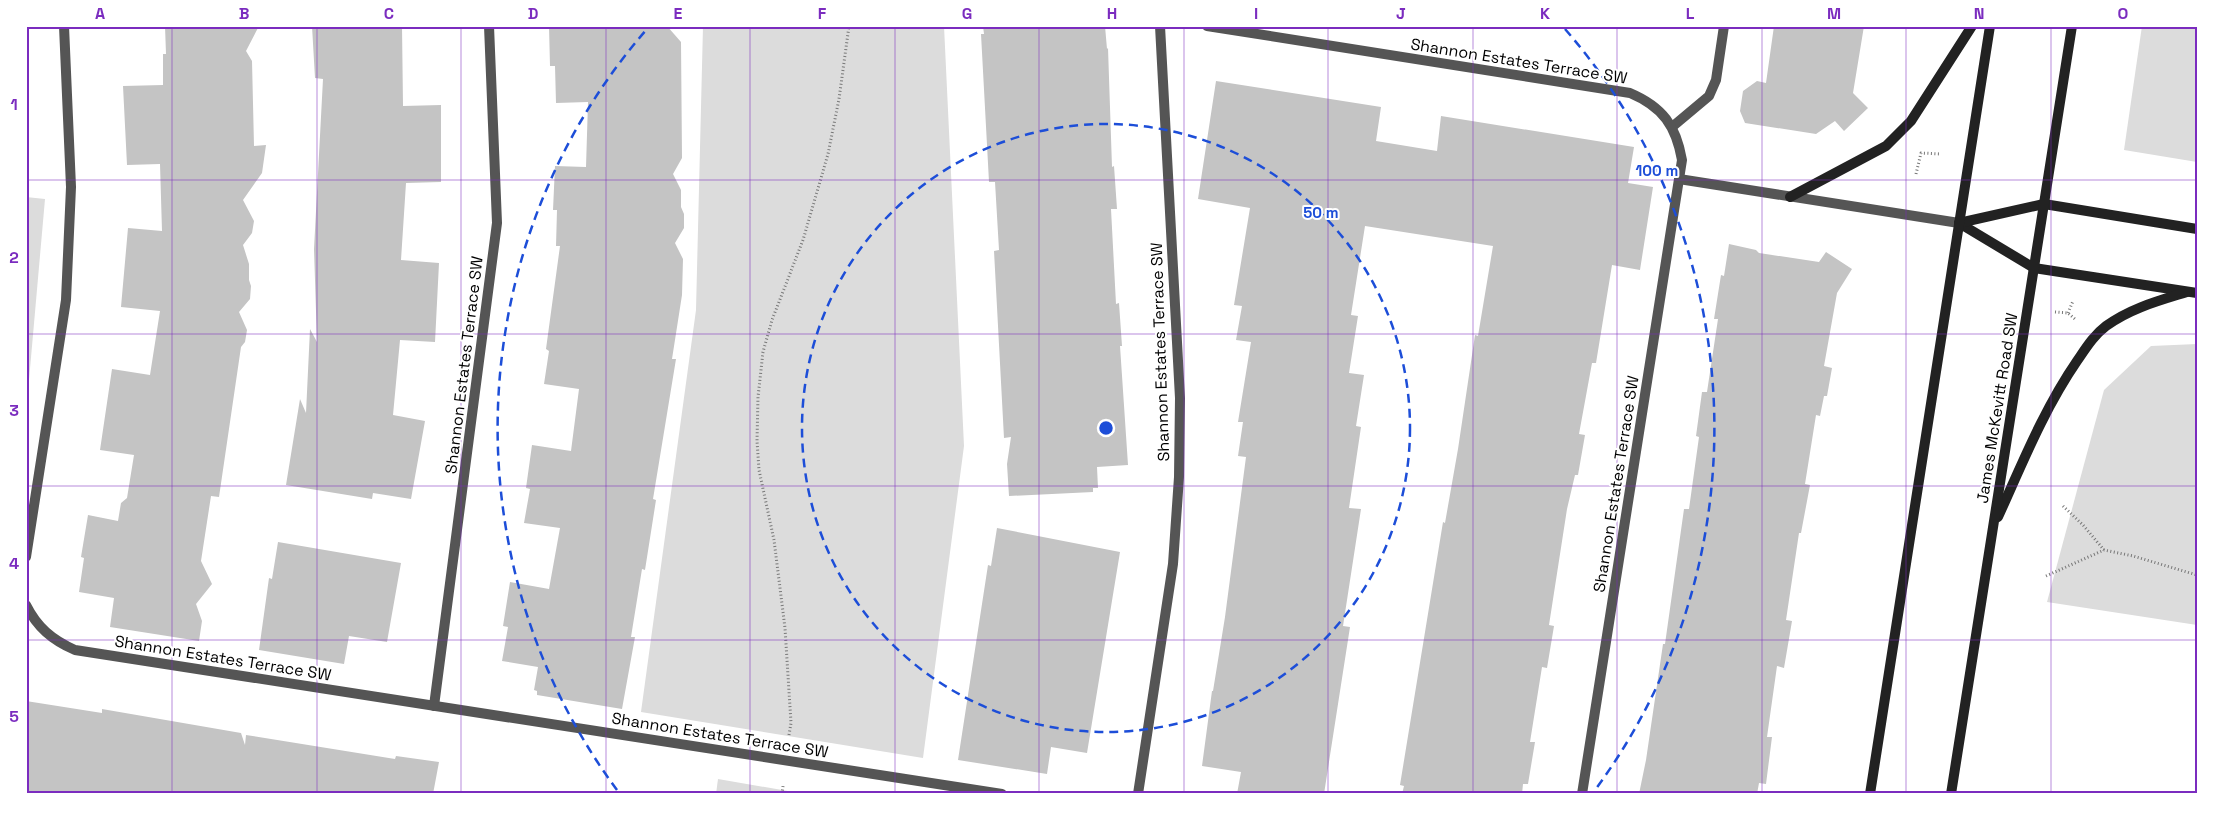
<svg xmlns="http://www.w3.org/2000/svg" width="2223" height="820" font-family="'Space Grotesk',sans-serif">
<style>
.green{fill:#dcdcdc}
.building{fill:#c4c4c4}
.lines{fill:none;stroke-linecap:round;stroke-linejoin:round}
.path{stroke:#777;stroke-width:3;stroke-dasharray:1 2.5;stroke-linecap:butt}
.lane{stroke:#555;stroke-width:10}
.street{stroke:#555;stroke-width:10}
.secondary{stroke:#222;stroke-width:10}
.grid{fill:none;stroke:#7b2cbf;stroke-width:1;stroke-opacity:0.55}
.ring{fill:none;stroke:#1d4ed8;stroke-width:2.5;stroke-dasharray:9 6}
.labels{text-anchor:middle;dominant-baseline:central;stroke-width:4;stroke-linejoin:round;paint-order:stroke}
.street-label{font-size:16px;fill:#000;stroke:#fff}
.centre{fill:#1d4ed8;stroke:#fff;stroke-width:2.5}
.ring-label{font-size:15px;text-anchor:middle;font-weight:bold;fill:#1d4ed8;stroke:#fff;stroke-width:4;stroke-linejoin:round;paint-order:stroke}
.neatline{fill:none;stroke:#7b2cbf;stroke-width:2}
.grid-label{font-size:16px;text-anchor:middle;font-weight:bold;fill:#7b2cbf}
</style>
<rect width="100%" height="100%" fill="#fff"/>
<g class="green">
<polygon points="703,26 944,26 964,446 923,758 641,712 696,310"/>
<polygon points="2142,26 2197,26 2197,162 2124,150"/>
<polygon points="26,197 45,199 26,414"/>
<polygon points="2197,344 2197,625 2047,602 2104,390 2151,346"/>
<polygon points="718,779 805,794 716,794"/>
</g>
<g class="building">
<polygon points="165,26 259,26 246,51 252,61 254,146 266,145 262,173 243,200 254,221 252,233 243,245 249,264 249,280 251,286 250,299 239,312 247,330 245,342 241,347 219,497 211,496 201,561 212,584 196,604 202,621 199,641 110,627 114,598 79,592 84,558 81,557 88,515 118,521 121,503 127,498 134,455 100,450 112,369 150,375 160,311 121,307 128,228 162,231 160,164 127,165 123,86 163,85 163,54 166,54"/>
<polygon points="312,26 402,26 403,106 441,105 441,182 406,183 401,260 439,263 435,342 400,340 393,415 425,421 411,499 373,493 372,499 286,485 300,399 306,413 310,329 317,342 314,249 323,79 315,78"/>
<polygon points="549,26 667,26 681,42 682,158 673,174 681,190 681,207 684,214 684,228 675,243 683,259 682,295 672,359 676,359 653,499 656,500 645,570 642,569 631,637 635,637 622,709 537,695 537,691 534,690 538,667 502,661 508,627 503,626 510,582 549,589 560,528 524,523 530,489 526,488 532,445 571,451 579,389 544,384 549,351 546,349 560,246 556,246 557,210 553,210 555,166 586,167 588,102 556,103 555,66 550,66"/>
<polygon points="983,26 1105,26 1107,49 1108,48 1112,167 1114,166 1117,209 1111,209 1116,304 1119,303 1122,346 1120,346 1128,465 1097,467 1098,488 1093,488 1093,492 1009,496 1007,464 1011,437 1004,438 994,251 999,250 995,182 989,182 981,34 984,34"/>
<polygon points="1774,26 1864,26 1853,93 1868,108 1844,131 1835,121 1816,134 1745,123 1740,111 1743,91 1757,81 1766,83"/>
<polygon points="1216,81 1381,107 1376,141 1437,151 1441,116 1634,147 1628,183 1653,187 1640,270 1612,265 1596,363 1592,363 1579,434 1585,435 1578,475 1575,475 1567,509 1549,625 1554,626 1547,668 1542,667 1530,742 1535,742 1528,784 1523,784 1522,794 1402,794 1404,786 1400,785 1443,522 1445,523 1458,449 1475,335 1478,336 1493,246 1365,226 1351,315 1358,316 1349,373 1364,375 1356,426 1361,427 1349,508 1361,509 1343,626 1350,627 1324,794 1237,794 1241,772 1202,766 1212,691 1213,691 1225,617 1246,457 1238,456 1243,422 1238,422 1251,342 1236,340 1242,306 1234,305 1250,208 1198,199"/>
<polygon points="1729,244 1756,250 1759,253 1819,262 1826,252 1852,269 1837,293 1824,366 1832,368 1827,396 1824,396 1820,416 1816,415 1805,484 1810,485 1801,533 1799,533 1786,620 1792,621 1784,668 1777,666 1767,737 1772,737 1766,784 1759,783 1757,794 1639,794 1646,760 1663,644 1665,644 1684,509 1689,509 1699,437 1696,436 1702,392 1707,392 1718,319 1714,319 1721,275 1724,276"/>
<polygon points="997,528 1120,552 1087,753 1051,747 1047,774 958,760 988,565 991,566"/>
<polygon points="278,542 401,563 387,642 349,636 344,664 259,650 269,578 272,579"/>
<polygon points="26,701 102,713 102,709 241,733 245,745 246,735 395,759 396,756 439,762 433,794 26,794"/>
</g>
<g class="lines">
<g class="path">
<polyline points="1916,174 1921,153 1941,154"/>
<polyline points="2055,312 2068,313 2076,320"/>
<polyline points="2068,313 2073,301"/>
<polyline points="2063,506 2083,525 2104,550"/>
<polyline points="2046,576 2104,550 2133,556 2197,575"/>
<polyline points="789,735 791,723 785,628 774,540 759,470 757,441 758,397 763,352 772,320 803,240 828,154 839,99 849,26"/>
<polyline points="782,794 783,786"/>
</g>
<polyline class="lane" points="1672,127 1709,96 1716,80 1724,26"/>
<g class="street">
<path d="M 1207,26 L 1630,93 C 1663,107 1676,126 1682,160 L 1582,794"/>
<polyline points="1679,179 1959,223"/>
<polyline points="26,557 66,300 71,187 64,26"/>
<path d="M 26,605 C 37,627 52,640 75,650 L 1002,794"/>
<polyline points="434,706 497,223 489,26"/>
<polyline points="1138,794 1173,564 1179,477 1180,398 1160,26"/>
</g>
<g class="secondary">
<polyline points="1790,197 1886,146 1911,121 1972,26"/>
<polyline points="1959,223 2034,268 2197,293"/>
<polyline points="1959,223 2044,204 2197,229"/>
<path d="M 1998,517 C 2022,464 2044,409 2077,361 C 2086,348 2094,335 2106,326 C 2131,308 2158,301 2187,292"/>
<polyline points="1870,794 1990,26"/>
<polyline points="1951,794 2072,26"/>
</g>
</g>
<path class="grid" d="M 172,26 L 172,794M 317,26 L 317,794M 461,26 L 461,794M 606,26 L 606,794M 750,26 L 750,794M 895,26 L 895,794M 1039,26 L 1039,794M 1184,26 L 1184,794M 1328,26 L 1328,794M 1473,26 L 1473,794M 1617,26 L 1617,794M 1762,26 L 1762,794M 1906,26 L 1906,794M 2051,26 L 2051,794M 26,180 L 2197,180M 26,334 L 2197,334M 26,486 L 2197,486M 26,640 L 2197,640"/>
<g class="ring">
<circle cx="1106" cy="428" r="304"/>
<path d="M617 790A608 608 0 0 1 647 29M1565 29A608 608 0 0 1 1595 790"/>
</g>
<g class="labels">
<g class="street-label">
<text transform="translate(1519 61) rotate(9)">Shannon Estates Terrace SW</text>
<text transform="translate(1160 352) rotate(-92)">Shannon Estates Terrace SW</text>
<text transform="translate(464 365) rotate(-83)">Shannon Estates Terrace SW</text>
<text transform="translate(1997 408) rotate(-81)">James McKevitt Road SW</text>
<text transform="translate(1616 484) rotate(-81)">Shannon Estates Terrace SW</text>
<text transform="translate(223 658) rotate(9)">Shannon Estates Terrace SW</text>
<text transform="translate(720 735) rotate(9)">Shannon Estates Terrace SW</text>
</g>
</g>
<circle cx="1106" cy="428" r="8" class="centre"/>
<g class="ring-label">
<text x="1657" y="176">100 m</text>
<text x="1321" y="218">50 m</text>
</g>
<rect width="2223" height="820" fill="none" stroke="#ffffff" stroke-width="55"/>
<rect x="28" y="28" width="2168" height="764" class="neatline"/>
<g class="grid-label">
<text x="100" y="19">A</text>
<text x="244" y="19">B</text>
<text x="389" y="19">C</text>
<text x="533" y="19">D</text>
<text x="678" y="19">E</text>
<text x="822" y="19">F</text>
<text x="967" y="19">G</text>
<text x="1112" y="19">H</text>
<text x="1256" y="19">I</text>
<text x="1401" y="19">J</text>
<text x="1545" y="19">K</text>
<text x="1690" y="19">L</text>
<text x="1834" y="19">M</text>
<text x="1979" y="19">N</text>
<text x="2123" y="19">O</text>
<text x="14" y="110">1</text>
<text x="14" y="263">2</text>
<text x="14" y="416">3</text>
<text x="14" y="569">4</text>
<text x="14" y="722">5</text>
</g>
</svg>
